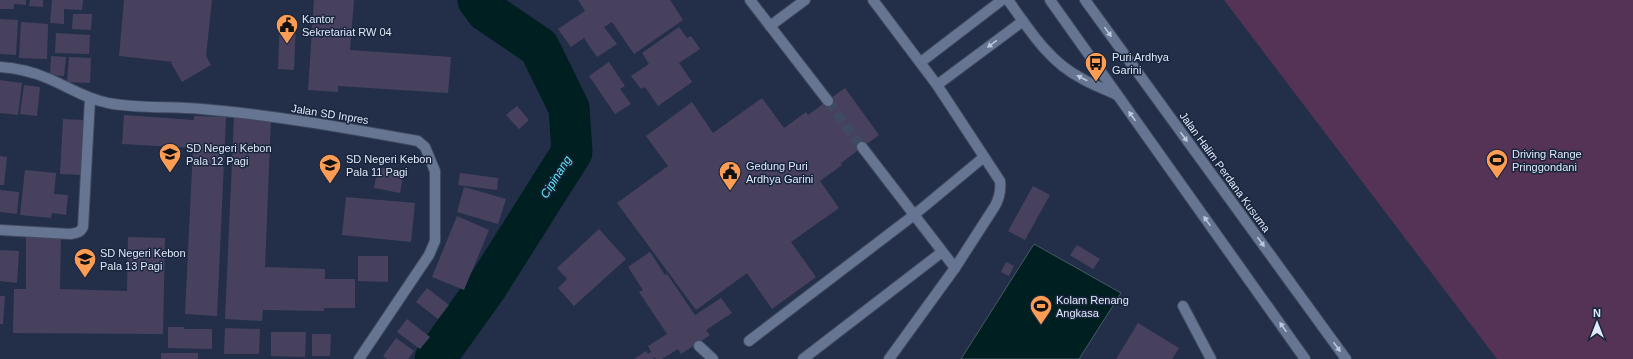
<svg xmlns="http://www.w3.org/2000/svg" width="1633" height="359" font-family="Arial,sans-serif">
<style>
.green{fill:#543357}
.water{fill:#001f21;stroke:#445c62}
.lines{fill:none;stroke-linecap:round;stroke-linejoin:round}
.river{stroke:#001f21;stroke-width:41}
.building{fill:#48415e}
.minor-tunnel{stroke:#404b63;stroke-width:10;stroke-dasharray:10 5;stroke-linecap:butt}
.minor-casing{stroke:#3f4a5f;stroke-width:12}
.minor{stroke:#667592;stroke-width:10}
.oneway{fill:#bcc7dc}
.labels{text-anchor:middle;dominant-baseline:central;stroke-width:3;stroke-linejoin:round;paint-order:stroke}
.poi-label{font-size:11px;fill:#e1eafb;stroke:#19253d;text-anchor:start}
.street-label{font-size:11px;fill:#e1eafb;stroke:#19253d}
.water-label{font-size:12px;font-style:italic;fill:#5eecf7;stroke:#19253d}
</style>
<rect width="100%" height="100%" fill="#232f48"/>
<polygon class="green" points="1224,0 1633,0 1633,359 1497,359"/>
<polygon class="water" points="1034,244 1121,293 1079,359 961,359"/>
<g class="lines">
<polyline class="river" points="435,359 486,288 572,152 569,108 539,47 486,11 478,0"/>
</g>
<g class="building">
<polygon points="0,0 26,0 26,5 14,4 14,9 0,9"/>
<polygon points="30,0 43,0 43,7 29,6"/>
<polygon points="52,0 83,0 82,10 64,9 64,24 50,23"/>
<polygon points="124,0 212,0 206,56 211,65 182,82 171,63 173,62 119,56"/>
<polygon points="314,0 354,0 350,50 451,57 448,93 338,86 338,92 308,90"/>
<polygon points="578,0 670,0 683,20 634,54 612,22 604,27 617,44 597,57 584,38 571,47 558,29 585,11"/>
<polygon points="73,14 92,14 91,30 72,29"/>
<polygon points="0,19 18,20 16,55 0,54"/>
<polygon points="280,21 296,22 294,70 278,69"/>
<polygon points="21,22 48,24 47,59 19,58"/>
<polygon points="679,27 687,38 691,36 700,49 679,63 692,82 658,106 645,87 641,89 631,76 649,64 642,53"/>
<polygon points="56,33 90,35 89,54 55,53"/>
<polygon points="51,56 66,57 64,76 50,75"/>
<polygon points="69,57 91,58 90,83 67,82"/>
<polygon points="609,62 625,86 620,89 631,104 615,114 589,76"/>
<polygon points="0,80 22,83 18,115 0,113"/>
<polygon points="24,85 40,87 37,116 20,114"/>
<polygon points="845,88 879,135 841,163 842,165 820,181 839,208 791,242 816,277 772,309 747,273 696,310 617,203 668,166 646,136 692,102 713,133 762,98 784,128 806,112 808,115"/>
<polygon points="517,106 529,120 519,129 506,115"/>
<polygon points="124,115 194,120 194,116 226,117 217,316 185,314 193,148 122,144"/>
<polygon points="234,117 271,118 265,267 325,269 325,279 355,279 355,308 324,308 324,311 263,310 262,321 225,319"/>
<polygon points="63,119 84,120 81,175 60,174"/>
<polygon points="0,156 7,157 4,185 0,185"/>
<polygon points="378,167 404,171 400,193 374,188"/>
<polygon points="25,170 56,173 54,194 68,195 66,215 52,213 51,218 20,215"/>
<polygon points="460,173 498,178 497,190 458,185"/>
<polygon points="1033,186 1050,195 1025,240 1008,231"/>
<polygon points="464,187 506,199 498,224 457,212"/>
<polygon points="0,190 19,192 17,214 0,212"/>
<polygon points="346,197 415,203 411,242 342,235"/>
<polygon points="457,216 489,230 464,290 432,277"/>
<polygon points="599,229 626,259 574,306 558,288 567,279 557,268"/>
<polygon points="26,234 61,235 60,289 127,291 128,237 165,238 163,334 13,333 14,289 26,289"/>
<polygon points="1077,245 1100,259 1093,269 1070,255"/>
<polygon points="0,250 19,251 17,283 0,281"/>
<polygon points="650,252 665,275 667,274 695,315 721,298 732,313 706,330 710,335 681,354 678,349 662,359 656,359 655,357 653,359 634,359 646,351 648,354 651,352 648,346 667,334 639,292 643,290 628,267"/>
<polygon points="358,256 388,256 388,282 358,281"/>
<polygon points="1006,262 1014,266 1009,276 1001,272"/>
<polygon points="427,288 449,305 438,319 416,302"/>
<polygon points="0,296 5,296 3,324 0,324"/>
<polygon points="407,319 430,337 420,349 397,332"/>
<polygon points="1138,323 1179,348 1172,359 1116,359"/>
<polygon points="168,327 184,327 184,329 212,329 212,349 168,348"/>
<polygon points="225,328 260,329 259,354 224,354"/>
<polygon points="271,332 306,332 305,357 271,356"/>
<polygon points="312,334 331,334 330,356 312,356"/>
<polygon points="396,338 414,351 408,359 387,359 383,356"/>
<rect x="161" y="353" width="37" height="6"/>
</g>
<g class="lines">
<polyline class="minor-tunnel" points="828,101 862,147"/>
<g class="minor-casing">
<g id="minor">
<polyline points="750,0 828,101"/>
<path d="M 873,0 L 937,85 L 1000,181 C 1001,190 1000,197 995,206 L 955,268 L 889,359"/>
<path d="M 1008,0 C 1028,28 1049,62 1081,78 C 1092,85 1105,89 1117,95"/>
<polyline points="1050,0 1305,359"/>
<polyline points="1085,0 1346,359"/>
<polyline points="770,26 805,0"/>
<polyline points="921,62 1002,0"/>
<path d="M 0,67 C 15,68 33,72 47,78 C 69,87 84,98 108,103 C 139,109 171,106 202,109 C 274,115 346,128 418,141 L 425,147 L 435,171 L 435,241 L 429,255 L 359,359"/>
<polyline points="937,85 1023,21"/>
<polyline points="862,147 955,268"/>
<path d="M 0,230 L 70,234 C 76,233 80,233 83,227 L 90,99"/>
<polyline points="1183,306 1211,359"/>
<polyline points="749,341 914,215 984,157"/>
<polyline points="699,346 713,359"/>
<polyline points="803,359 942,252"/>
</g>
</g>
<use href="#minor" class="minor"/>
</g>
<defs><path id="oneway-solid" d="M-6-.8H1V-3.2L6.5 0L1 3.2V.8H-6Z"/></defs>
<g class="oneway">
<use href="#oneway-solid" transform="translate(1108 32) rotate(54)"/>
<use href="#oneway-solid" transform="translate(992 44) rotate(144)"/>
<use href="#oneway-solid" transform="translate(1082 78) rotate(-152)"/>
<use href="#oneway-solid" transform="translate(1132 116) rotate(-125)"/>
<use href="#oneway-solid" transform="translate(1184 137) rotate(54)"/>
<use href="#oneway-solid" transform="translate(1207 221) rotate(-125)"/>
<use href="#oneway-solid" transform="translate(1261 242) rotate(54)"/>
<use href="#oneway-solid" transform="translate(1283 327) rotate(-125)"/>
<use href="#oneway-solid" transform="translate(1337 347) rotate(54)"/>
</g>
<defs>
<g id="civic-pin" transform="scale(1.15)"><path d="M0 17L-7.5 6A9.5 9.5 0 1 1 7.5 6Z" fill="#fd9d54" stroke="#19253d"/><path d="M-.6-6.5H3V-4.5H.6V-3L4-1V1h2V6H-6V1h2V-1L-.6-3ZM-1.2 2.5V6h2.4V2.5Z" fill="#111"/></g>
<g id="bus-pin" transform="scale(1.15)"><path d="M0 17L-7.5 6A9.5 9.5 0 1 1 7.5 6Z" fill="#fd9d54" stroke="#19253d"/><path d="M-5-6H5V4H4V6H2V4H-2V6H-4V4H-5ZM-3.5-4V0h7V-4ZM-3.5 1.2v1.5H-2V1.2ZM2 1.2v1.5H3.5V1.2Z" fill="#111"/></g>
<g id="school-pin" transform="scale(1.15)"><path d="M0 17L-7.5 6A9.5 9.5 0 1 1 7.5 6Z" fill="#fd9d54" stroke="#19253d"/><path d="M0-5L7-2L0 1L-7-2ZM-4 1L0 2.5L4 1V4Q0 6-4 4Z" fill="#111"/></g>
<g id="stadium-pin" transform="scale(1.15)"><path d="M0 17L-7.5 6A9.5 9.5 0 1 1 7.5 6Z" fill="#fd9d54" stroke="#19253d"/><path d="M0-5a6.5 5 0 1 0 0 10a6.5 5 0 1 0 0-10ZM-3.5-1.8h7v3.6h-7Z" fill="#111"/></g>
</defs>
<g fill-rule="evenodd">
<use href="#civic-pin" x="287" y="25"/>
<use href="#bus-pin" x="1096" y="63"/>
<use href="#school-pin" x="170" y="154"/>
<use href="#stadium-pin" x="1497" y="160"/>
<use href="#school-pin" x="330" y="165"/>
<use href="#civic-pin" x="730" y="172"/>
<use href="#school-pin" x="85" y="259"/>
<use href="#stadium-pin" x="1041" y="306"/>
</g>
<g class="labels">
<g class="poi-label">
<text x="302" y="19">Kantor<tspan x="302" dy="13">Sekretariat RW 04</tspan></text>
<text x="1112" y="57">Puri Ardhya<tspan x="1112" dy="13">Garini</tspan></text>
<text x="186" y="148">SD Negeri Kebon<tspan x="186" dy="13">Pala 12 Pagi</tspan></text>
<text x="1512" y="154">Driving Range<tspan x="1512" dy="13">Pringgondani</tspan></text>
<text x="346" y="159">SD Negeri Kebon<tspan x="346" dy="13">Pala 11 Pagi</tspan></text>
<text x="746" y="166">Gedung Puri<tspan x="746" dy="13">Ardhya Garini</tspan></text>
<text x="100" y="253">SD Negeri Kebon<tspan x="100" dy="13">Pala 13 Pagi</tspan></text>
<text x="1056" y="300">Kolam Renang<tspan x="1056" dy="13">Angkasa</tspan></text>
</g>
<g class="street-label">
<text transform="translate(330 114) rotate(9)">Jalan SD Inpres</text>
<text transform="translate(1225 172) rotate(54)">Jalan Halim Perdana Kusuma</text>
</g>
<g class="water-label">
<text transform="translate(556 177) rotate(-58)">Cipinang</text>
</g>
</g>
<g transform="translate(1597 323)" stroke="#19253d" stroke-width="3" paint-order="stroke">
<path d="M0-3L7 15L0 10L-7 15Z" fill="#e1eafb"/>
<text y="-6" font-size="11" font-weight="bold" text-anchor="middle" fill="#e1eafb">N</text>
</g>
</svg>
